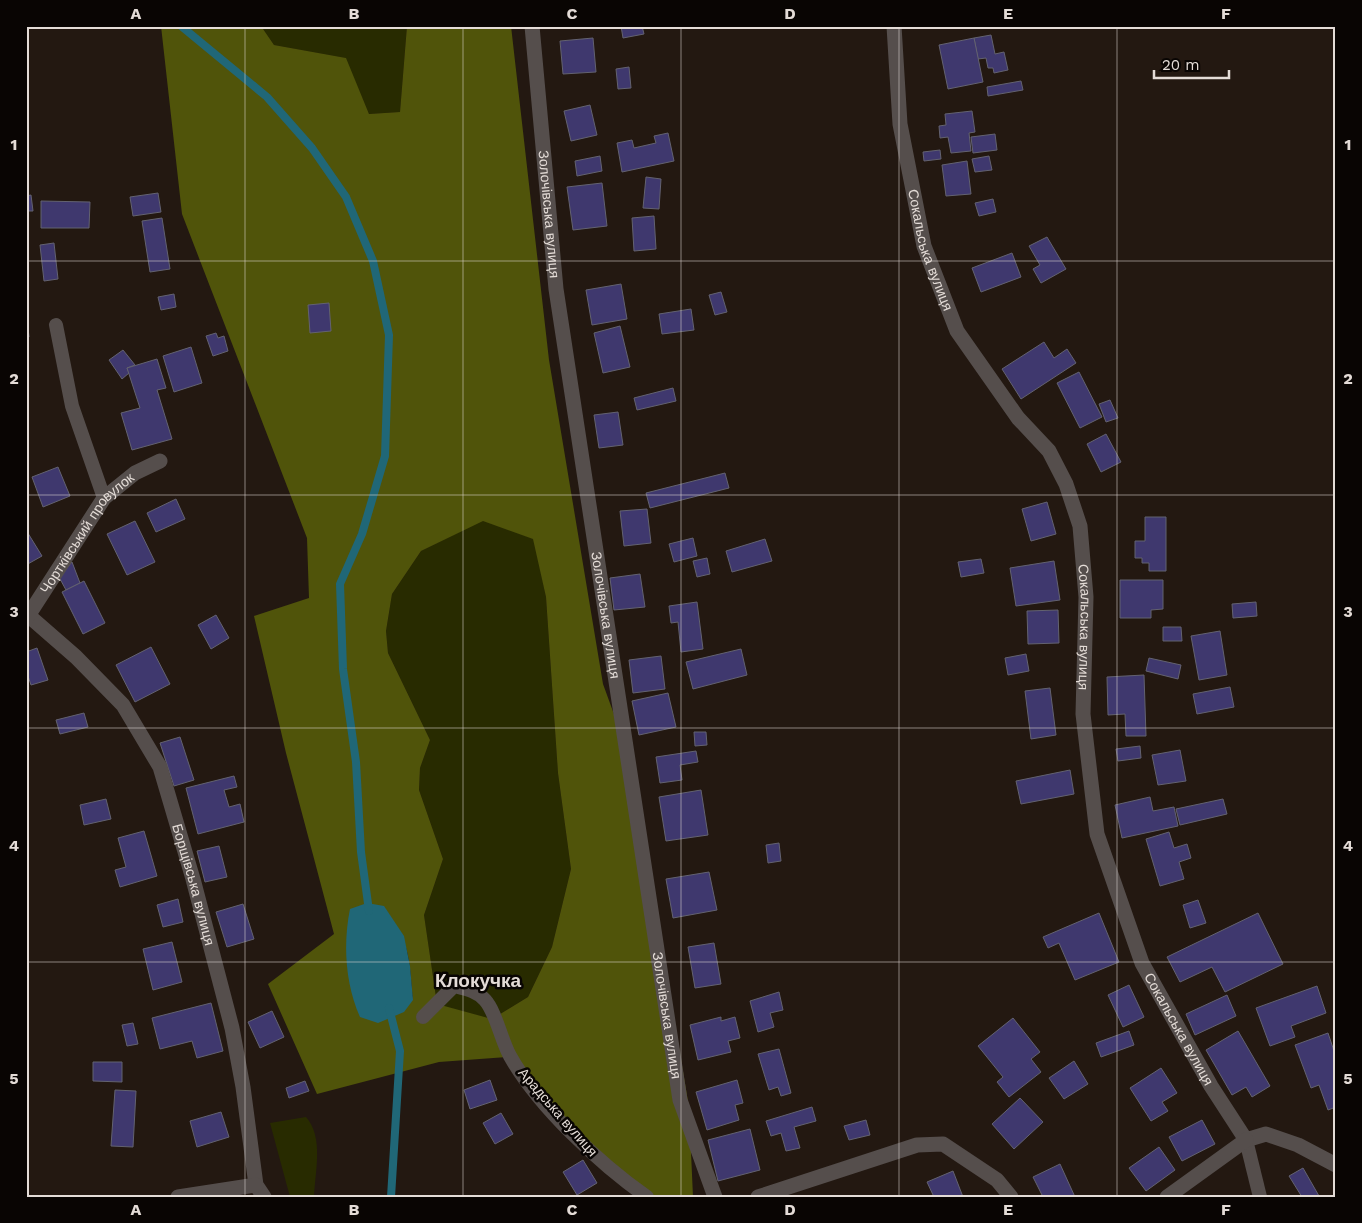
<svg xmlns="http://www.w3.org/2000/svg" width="1362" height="1223" font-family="'Work Sans',sans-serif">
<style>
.green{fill:#282b00}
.forest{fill:#50540a;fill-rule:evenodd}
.water{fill:#206777}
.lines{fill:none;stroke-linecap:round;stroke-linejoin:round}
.stream{stroke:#206777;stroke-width:8}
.building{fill:#3f386e;stroke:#636270}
.lane{stroke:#554e4c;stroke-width:14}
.street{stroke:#554e4c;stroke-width:15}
.grid{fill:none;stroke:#e4dcd7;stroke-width:1;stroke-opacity:0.55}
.labels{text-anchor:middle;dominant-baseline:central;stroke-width:5;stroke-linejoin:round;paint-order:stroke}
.street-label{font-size:14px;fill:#e4dcd7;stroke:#090503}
.district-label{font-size:19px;font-weight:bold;fill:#e4dcd7;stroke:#090503}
.neatline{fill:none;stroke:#e4dcd7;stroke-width:2}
.grid-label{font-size:16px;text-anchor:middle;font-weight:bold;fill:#e4dcd7}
</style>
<rect width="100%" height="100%" fill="#231811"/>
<g class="green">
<polygon points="261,26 407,26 400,112 369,114 345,58 274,45"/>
<polygon points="483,520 534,539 546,597 558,773 571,869 552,947 528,997 492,1019 437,1005 424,915 443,859 419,790 420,768 430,740 388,653 386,631 392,594 421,551"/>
<path d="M 306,1117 C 324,1137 315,1172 314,1197 L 290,1197 L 270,1123 Z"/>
</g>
<path class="forest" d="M 161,26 L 261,26 L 274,45 L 346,58 L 369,114 L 400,112 L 407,26 L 511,26 L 549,360 L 603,684 L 631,761 L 689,1107 L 693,1197 L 641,1197 L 507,1057 L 439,1062 L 317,1094 L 268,984 L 334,934 L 286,753 L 254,616 L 309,598 L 307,538 L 182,214 ZM 483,521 L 533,539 L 546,597 L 558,773 L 571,869 L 552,947 L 528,997 L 492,1019 L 437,1004 L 424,915 L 443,859 L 419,790 L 420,768 L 430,740 L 388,653 L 386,631 L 392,594 L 421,551 ZM 394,923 C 411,946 410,972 413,1000 Z"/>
<path class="water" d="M 367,903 L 384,906 L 404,936 L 410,966 L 413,1000 L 404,1012 L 378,1023 L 360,1017 C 345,984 343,943 350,909 Z"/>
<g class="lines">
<g class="stream">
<polyline points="181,26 267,97 312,148 346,197 373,261 389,335 385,456 362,534 340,584 343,669 356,762 361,852 369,911"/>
<polyline points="389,1008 400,1051 391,1197"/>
</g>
</g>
<g class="building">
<polygon points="621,26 642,26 644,34 623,38"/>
<polygon points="991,35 995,54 1004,52 1008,70 994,73 993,68 988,68 986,58 978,59 974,38"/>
<polygon points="593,38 596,72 563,74 560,41"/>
<polygon points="974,38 983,82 948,89 939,45"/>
<polygon points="629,67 631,88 618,89 616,69"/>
<polygon points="1021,81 1023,90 988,96 987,87"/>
<polygon points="590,105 597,135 571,141 564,111"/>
<polygon points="972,111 975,132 969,133 971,151 951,153 948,137 940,138 939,126 946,125 945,114"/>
<polygon points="668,133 674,161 622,172 617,143 632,140 634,148 656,143 654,136"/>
<polygon points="995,134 997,150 973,153 971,137"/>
<polygon points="940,150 941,159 924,161 923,152"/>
<polygon points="600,156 602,171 577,176 575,161"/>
<polygon points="989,156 992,170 975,172 972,159"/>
<polygon points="967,161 971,194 946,196 942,165"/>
<polygon points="646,177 661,179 659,209 643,208"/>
<polygon points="602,183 607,226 573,230 567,187"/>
<polygon points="158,193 161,212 133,216 130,197"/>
<polygon points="31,195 33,211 26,211 26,196"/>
<polygon points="993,199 996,212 979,216 975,203"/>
<polygon points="41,201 90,202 89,228 41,228"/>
<polygon points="654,216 656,249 634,251 632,218"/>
<polygon points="162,218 170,269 150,272 142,221"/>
<polygon points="1047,237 1066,269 1041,283 1033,269 1040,265 1029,246"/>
<polygon points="54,243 58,279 44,281 40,245"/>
<polygon points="1012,253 1021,277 981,292 972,268"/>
<polygon points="621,284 627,319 592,325 586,290"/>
<polygon points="721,292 727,312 715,315 709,295"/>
<polygon points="174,294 176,307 161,310 158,297"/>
<polygon points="329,303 331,331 310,333 308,305"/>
<polygon points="691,309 694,330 662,334 659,314"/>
<polygon points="26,310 29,337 26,337"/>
<polygon points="620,326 630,367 603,373 594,333"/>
<polygon points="216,333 218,338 224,336 228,351 213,356 206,336"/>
<polygon points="1044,342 1054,358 1067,349 1076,363 1021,399 1002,369"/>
<polygon points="191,347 202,383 174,392 163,356"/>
<polygon points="123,350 135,365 127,368 129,373 122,379 109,360"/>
<polygon points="157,359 166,388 157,390 172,439 132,450 121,413 140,408 127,368"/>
<polygon points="1079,372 1102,417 1080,428 1057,383"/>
<polygon points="673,388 676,401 637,410 634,398"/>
<polygon points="1110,400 1118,418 1106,422 1099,404"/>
<polygon points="618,412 623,445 599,448 594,415"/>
<polygon points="1106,434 1121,462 1101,472 1087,444"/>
<polygon points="58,467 70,496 43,507 32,477"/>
<polygon points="725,473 729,488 650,508 646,493"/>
<polygon points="176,499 185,519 156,532 147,513"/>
<polygon points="1047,502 1056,534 1031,541 1022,509"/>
<polygon points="647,509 651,543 624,546 620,511"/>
<polygon points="1145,517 1166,517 1166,571 1149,571 1149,563 1142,563 1142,558 1135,558 1135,541 1145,541"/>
<polygon points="135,521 155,562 127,575 107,534"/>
<polygon points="26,530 42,556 26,565"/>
<polygon points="693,538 697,556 674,562 669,544"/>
<polygon points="765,539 772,561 732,572 726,551"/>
<polygon points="707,558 710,574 697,577 693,561"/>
<polygon points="981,559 984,573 961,577 958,562"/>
<polygon points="1054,561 1060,600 1016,606 1010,568"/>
<polygon points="72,562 80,583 66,590 59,577"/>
<polygon points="640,574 645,607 614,610 610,578"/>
<polygon points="1120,580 1163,580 1163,609 1151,610 1151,618 1120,618"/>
<polygon points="84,581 105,623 83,634 62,592"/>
<polygon points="697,602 703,649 681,652 678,622 671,623 669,606"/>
<polygon points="1256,602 1257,616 1233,618 1232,604"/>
<polygon points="1058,610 1059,643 1028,644 1027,611"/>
<polygon points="216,615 229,638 211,649 198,625"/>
<polygon points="1163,627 1181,627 1182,641 1163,641"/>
<polygon points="1220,631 1227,675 1199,680 1191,636"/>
<polygon points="151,647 170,684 135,702 116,665"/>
<polygon points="37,648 48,680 31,685 26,670 26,652"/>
<polygon points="741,649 747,675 693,689 686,662"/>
<polygon points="1026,654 1029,671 1008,675 1005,658"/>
<polygon points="661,656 665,689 633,693 629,660"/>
<polygon points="1149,658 1181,665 1178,679 1146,671"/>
<polygon points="1144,675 1146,736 1126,736 1125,714 1108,715 1107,677"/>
<polygon points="1230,687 1234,707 1197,714 1193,694"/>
<polygon points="1050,688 1056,735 1031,739 1025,691"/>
<polygon points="668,693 676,727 639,735 632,701"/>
<polygon points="84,713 88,727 60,734 56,720"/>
<polygon points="694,732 706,732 707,745 695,746"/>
<polygon points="180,737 194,780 174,786 160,743"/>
<polygon points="1140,746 1141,758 1118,761 1116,749"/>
<polygon points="1180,750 1186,781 1158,785 1152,755"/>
<polygon points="696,751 698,762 680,765 682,780 660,783 656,757"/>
<polygon points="1070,770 1074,794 1021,804 1016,781"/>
<polygon points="234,776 237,787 224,790 229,807 240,804 244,822 198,834 186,788"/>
<polygon points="701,790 708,835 666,841 659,797"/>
<polygon points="1150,797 1153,811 1174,807 1178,826 1122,838 1115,805"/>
<polygon points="106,799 111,819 84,825 80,805"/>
<polygon points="1223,799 1227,814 1180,825 1176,809"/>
<polygon points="144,831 157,876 120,887 115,870 126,867 118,838"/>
<polygon points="1169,832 1174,848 1187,844 1191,858 1179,862 1184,879 1160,886 1146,839"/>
<polygon points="779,843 781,861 768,863 766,845"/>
<polygon points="219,846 227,877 205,882 197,851"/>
<polygon points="709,872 717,910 673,918 666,879"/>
<polygon points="178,899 183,922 163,927 157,905"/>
<polygon points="1198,900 1206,923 1190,928 1183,905"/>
<polygon points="243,904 254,939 227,947 216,912"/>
<polygon points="1099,913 1119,962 1075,980 1059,943 1048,948 1043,937"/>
<polygon points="1258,913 1283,964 1225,992 1212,967 1180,982 1167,957"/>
<polygon points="172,942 182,982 153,990 143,949"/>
<polygon points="714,943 721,984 695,988 688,947"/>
<polygon points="1129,985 1144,1017 1123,1027 1108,995"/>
<polygon points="1317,986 1326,1013 1291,1026 1295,1037 1270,1046 1256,1008"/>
<polygon points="779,992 783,1010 770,1013 774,1027 758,1032 750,1001"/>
<polygon points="1227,995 1236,1016 1195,1035 1186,1014"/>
<polygon points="211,1003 223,1051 197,1058 192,1041 160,1049 152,1018"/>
<polygon points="272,1011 284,1037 260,1048 248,1022"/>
<polygon points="721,1017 721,1021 735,1017 740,1038 728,1041 731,1052 698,1060 690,1025"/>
<polygon points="1013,1018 1040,1052 1031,1059 1041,1072 1009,1097 997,1082 1003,1077 978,1046"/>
<polygon points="133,1023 138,1044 127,1046 122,1025"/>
<polygon points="1129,1031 1134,1045 1101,1057 1096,1043"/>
<polygon points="1238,1031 1270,1086 1252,1097 1246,1087 1232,1095 1206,1050"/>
<polygon points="1328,1033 1336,1057 1336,1107 1328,1110 1319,1085 1311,1088 1295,1045"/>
<polygon points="779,1049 791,1093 781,1096 778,1087 769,1090 758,1054"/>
<polygon points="1074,1061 1088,1084 1064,1099 1049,1078"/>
<polygon points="93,1062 122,1062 122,1082 93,1081"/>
<polygon points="1161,1068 1177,1093 1162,1102 1168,1111 1151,1121 1130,1088"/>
<polygon points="490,1080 497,1100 470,1109 464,1090"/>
<polygon points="737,1080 743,1103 735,1105 739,1120 707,1130 696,1092"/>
<polygon points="305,1081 309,1091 289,1098 286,1088"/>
<polygon points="115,1090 136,1091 133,1147 111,1146"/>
<polygon points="1020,1098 1043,1122 1014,1149 992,1124"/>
<polygon points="812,1107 816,1121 794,1127 800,1148 786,1151 781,1133 771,1136 766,1121"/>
<polygon points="221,1112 229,1137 197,1147 190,1121"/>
<polygon points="501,1113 513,1134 495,1144 483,1123"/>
<polygon points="866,1120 870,1135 849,1140 844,1126"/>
<polygon points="1202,1120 1215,1144 1182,1161 1169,1137"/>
<polygon points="750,1129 760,1170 718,1181 708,1140"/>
<polygon points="1159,1147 1175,1170 1146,1191 1129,1168"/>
<polygon points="583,1160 597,1183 577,1195 563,1172"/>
<polygon points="1060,1164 1075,1197 1043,1197 1033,1177"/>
<polygon points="1303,1168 1319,1196 1317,1197 1302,1197 1289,1176"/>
<polygon points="953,1171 963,1197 934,1197 927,1182"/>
</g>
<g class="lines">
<g class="lane">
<polyline points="56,325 72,406 104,498"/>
<path d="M 423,1017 L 454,986 C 466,989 477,991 485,1000 C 496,1012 501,1040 510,1056 C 538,1106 600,1164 647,1197"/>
<polyline points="1246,1140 1260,1197"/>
</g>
<g class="street">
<path id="s1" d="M 532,26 L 556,289 L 680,1100 L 715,1197"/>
<path id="s2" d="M 894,26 L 900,124 L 924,246 L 957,331 L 1018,418 L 1049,451 L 1066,484 L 1080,526 L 1086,597 L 1083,714 L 1097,834 L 1142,963 L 1211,1086 L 1246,1140 L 1266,1134 L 1298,1145 L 1336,1165"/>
<path id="s3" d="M 29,616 L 76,657 L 123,705 L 160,767 L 193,879 L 232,1028 L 243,1087 L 256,1185 L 264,1197"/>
<path id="s4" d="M 26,619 L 104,498 L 135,473 L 160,461"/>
<polyline points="178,1197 256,1185"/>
<polyline points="758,1197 917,1145 943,1144 997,1180 1011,1197"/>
<polyline points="1167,1197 1246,1140"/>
</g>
</g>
<path class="grid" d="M 245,26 L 245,1197M 463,26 L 463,1197M 681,26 L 681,1197M 899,26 L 899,1197M 1117,26 L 1117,1197M 26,261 L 1336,261M 26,495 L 1336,495M 26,728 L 1336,728M 26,962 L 1336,962"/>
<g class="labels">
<g class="street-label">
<text stroke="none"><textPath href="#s1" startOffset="189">Золочівська вулиця</textPath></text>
<text stroke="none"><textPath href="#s2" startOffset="228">Сокальська вулиця</textPath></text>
<text stroke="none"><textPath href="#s4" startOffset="106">Чортківський провулок</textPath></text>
<text stroke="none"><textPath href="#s1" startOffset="594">Золочівська вулиця</textPath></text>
<text stroke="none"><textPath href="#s2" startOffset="648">Сокальська вулиця</textPath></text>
<text stroke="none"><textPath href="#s3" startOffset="324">Борщівська вулиця</textPath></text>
<text stroke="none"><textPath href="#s1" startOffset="999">Золочівська вулиця</textPath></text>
<text stroke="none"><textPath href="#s2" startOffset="1068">Сокальська вулиця</textPath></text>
<text transform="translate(558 1112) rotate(49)">Арадська вулиця</text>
</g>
<g class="district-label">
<text x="478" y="980">Клокучка</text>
</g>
</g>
<rect width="1362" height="1223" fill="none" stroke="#090503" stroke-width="55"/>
<path d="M1154 70v8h75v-8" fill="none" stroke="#e4dcd7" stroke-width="2.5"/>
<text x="1162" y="70" font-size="15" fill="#e4dcd7" stroke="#090503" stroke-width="4" paint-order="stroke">20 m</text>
<rect x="28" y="28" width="1306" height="1168" class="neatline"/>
<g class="grid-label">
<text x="136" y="19">A</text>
<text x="354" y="19">B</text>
<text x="572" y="19">C</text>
<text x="790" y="19">D</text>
<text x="1008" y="19">E</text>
<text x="1226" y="19">F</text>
<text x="14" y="150">1</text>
<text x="1348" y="150">1</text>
<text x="14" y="384">2</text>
<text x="1348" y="384">2</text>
<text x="14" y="617">3</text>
<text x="1348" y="617">3</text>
<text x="14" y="851">4</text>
<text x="1348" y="851">4</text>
<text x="14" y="1084">5</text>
<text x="1348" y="1084">5</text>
<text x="136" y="1215">A</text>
<text x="354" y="1215">B</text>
<text x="572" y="1215">C</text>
<text x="790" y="1215">D</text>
<text x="1008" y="1215">E</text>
<text x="1226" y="1215">F</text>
</g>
</svg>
